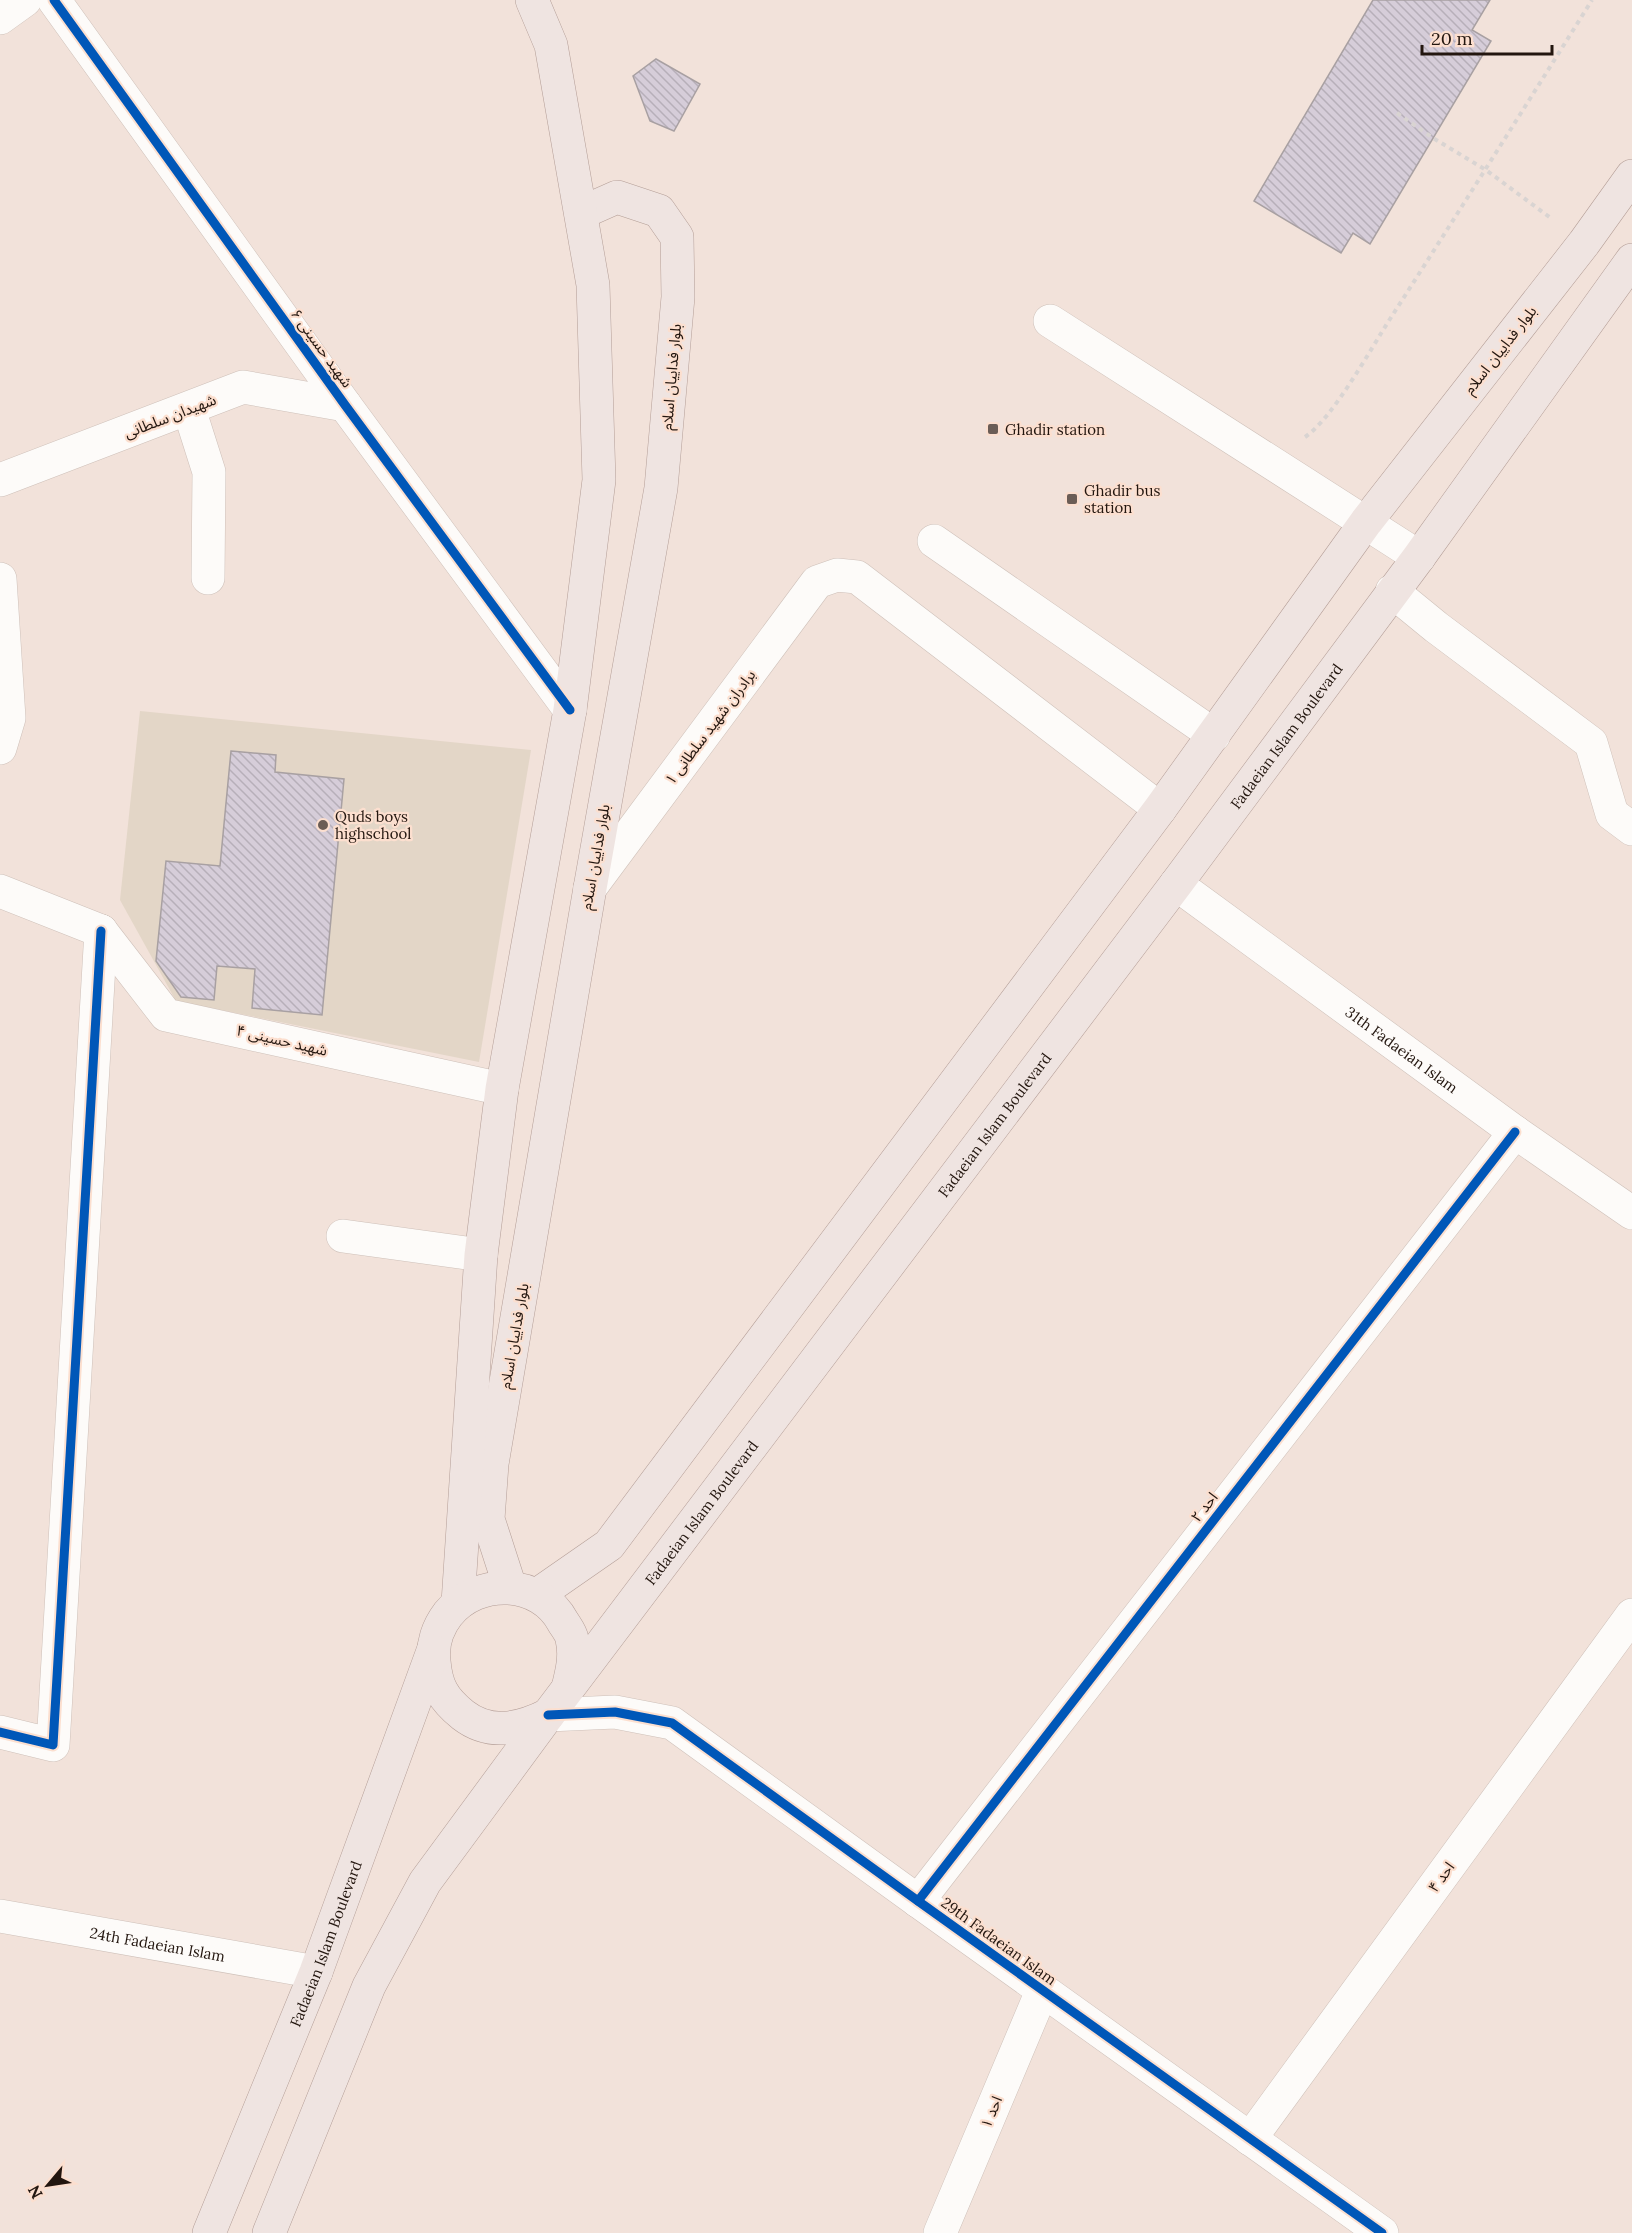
<svg xmlns="http://www.w3.org/2000/svg" width="1632" height="2233" font-family="Lora,'Noto Sans Arabic',serif">
<style>
.education{fill:#e3d6c7}
.building{fill:url(#building-back-hatch);stroke:#a8a0a2;stroke-width:1.5}
.lines{fill:none;stroke-linecap:round;stroke-linejoin:round}
.minor-casing{stroke:#cec0b9;stroke-width:34}
.major-casing{stroke:#b49e97;stroke-width:34}
.path{stroke:#d9d4d2;stroke-width:4;stroke-dasharray:4.5 4.5;stroke-linecap:butt}
.minor{stroke:#fdfbf9;stroke-width:33}
.major{stroke:#efe4e1;stroke-width:33}
.cycleway-casing{stroke:#fcdfcf;stroke-width:13}
.cycleway{stroke:#0057b8;stroke-width:9}
.poi-dot{fill:#6b5d56;stroke:#fcdfcf;stroke-width:2}
.labels{text-anchor:middle;dominant-baseline:central;stroke-width:4.5;stroke-linejoin:round;paint-order:stroke}
.street-label{font-size:15px;fill:#23160f;stroke:#fcdfcf}
.poi-label{font-size:15px;fill:#23160f;stroke:#fcdfcf;text-anchor:start}
</style>
<defs>
<pattern id="building-back-hatch" width="6" height="6" patternUnits="userSpaceOnUse" patternTransform="scale(1.5)"><rect width="6" height="6" fill="#d6cdd9"/><path d="M-1 5l2 2M0 0l6 6M5-1l2 2" fill="none" stroke="#b7afb9"/></pattern>
</defs>
<rect width="100%" height="100%" fill="#f2e2da"/>
<polygon class="education" points="140,711 531,750 479,1062 176,1001 120,900"/>
<g class="building">
<polygon points="1373,0 1490,0 1472,30 1491,41 1370,244 1353,233 1341,253 1254,201"/>
<polygon points="656,59 700,84 674,131 650,121 633,76"/>
<polygon points="231,751 276,755 275,772 344,779 322,1015 252,1008 255,969 217,966 214,1000 181,997 156,961 166,861 220,866"/>
</g>
<g class="lines">
<g class="minor-casing">
<g id="minor">
<polyline points="54,0 345,405 570,710"/>
<polyline points="0,18 25,0"/>
<polyline points="1050,321 1419,557"/>
<polyline points="189,409 209,472 208,578"/>
<polyline points="0,480 243,387 345,405"/>
<polyline points="934,541 1214,735"/>
<polyline points="0,579 9,718 0,748"/>
<polyline points="1392,591 1436,627 1591,743 1612,814 1632,829"/>
<path id="s1" d="M 1176,884 L 1515,1132 L 1632,1213"/>
<polyline points="590,888 817,582 837,575 857,577 1160,809"/>
<polyline points="0,891 101,931"/>
<polyline points="101,931 166,1015 502,1089"/>
<polyline points="343,1236 481,1255"/>
<polyline points="548,1715 615,1712 672,1723 918,1901 1382,2233"/>
<polyline points="0,1732 53,1745 101,931"/>
<polyline points="918,1901 1515,1132"/>
<path id="s2" d="M 0,1916 L 316,1972"/>
<polyline points="1250,2139 1632,1615"/>
<polyline points="940,2233 1042,1991"/>
</g>
</g>
<g class="major-casing">
<g id="major">
<polyline points="510,1587 488,1519 492,1464 590,888 661,488 678,297 677,237 659,211 617,197 581,213"/>
<polyline points="537,1595 609,1545 1160,809 1366,522 1584,243 1632,176"/>
<polyline points="458,1603 481,1255 502,1089 570,710 599,480 593,285 551,45 532,0"/>
<path d="M 548,1715 C 520,1729 490,1736 463,1715 C 443,1699 436,1686 434,1661 C 432,1644 438,1627 448,1614 C 478,1577 540,1579 563,1622 C 566,1627 571,1633 572,1639 C 576,1656 572,1672 568,1688"/>
<path id="s3" d="M 209,2233 L 316,1972 L 433,1651"/>
<path id="s4" d="M 269,2233 L 369,1986 L 425,1882 L 548,1715 L 1176,884 L 1419,557 L 1632,260"/>
</g>
</g>
<g class="path">
<polyline points="1397,113 1433,138 1486,170 1552,219"/>
<path d="M 1305,437 C 1333,418 1370,350 1390,319 C 1458,213 1525,107 1592,0"/>
</g>
<use href="#minor" class="minor"/>
<use href="#major" class="major"/>
<g class="cycleway-casing">
<g id="cycleway">
<polyline points="54,0 345,405 570,710"/>
<polyline points="548,1715 615,1712 672,1723 918,1901 1382,2233"/>
<polyline points="0,1732 53,1745 101,931"/>
<polyline points="918,1901 1515,1132"/>
</g>
</g>
<use href="#cycleway" class="cycleway"/>
</g>
<g class="poi-dot">
<rect x="987" y="423" width="12" height="12" rx="3"/>
<rect x="1066" y="493" width="12" height="12" rx="3"/>
<circle cx="323" cy="825" r="6"/>
</g>
<g class="labels">
<g class="street-label">
<text transform="translate(322 348) rotate(54)">شهید حسینی ۶</text>
<text transform="translate(1500 350) rotate(-52)">بلوار فداییان اسلام</text>
<text transform="translate(671 377) rotate(-85)">بلوار فداییان اسلام</text>
<text transform="translate(170 416) rotate(-21)">شهیدان سلطانی</text>
<text transform="translate(710 727) rotate(-53)">برادران شهید سلطانی ۱</text>
<text stroke="none"><textPath href="#s4" startOffset="1818">Fadaeian Islam Boulevard</textPath></text>
<text transform="translate(595 857) rotate(-80)">بلوار فداییان اسلام</text>
<text transform="translate(282 1040) rotate(13)">شهید حسینی ۴</text>
<text stroke="none"><textPath href="#s1" startOffset="280">31th Fadaeian Islam</textPath></text>
<text stroke="none"><textPath href="#s4" startOffset="1332">Fadaeian Islam Boulevard</textPath></text>
<text transform="translate(514 1336) rotate(-80)">بلوار فداییان اسلام</text>
<text transform="translate(1204 1507) rotate(-52)">احد ۲</text>
<text stroke="none"><textPath href="#s4" startOffset="846">Fadaeian Islam Boulevard</textPath></text>
<text transform="translate(1441 1877) rotate(-54)">احد ۴</text>
<text transform="translate(999 1941) rotate(36)">29th Fadaeian Islam</text>
<text stroke="none"><textPath href="#s2" startOffset="160">24th Fadaeian Islam</textPath></text>
<text stroke="none"><textPath href="#s3" startOffset="312">Fadaeian Islam Boulevard</textPath></text>
<text transform="translate(991 2112) rotate(-67)">احد ۱</text>
</g>
<g class="poi-label">
<text x="1005" y="429">Ghadir station</text>
<text x="1084" y="490">Ghadir bus<tspan x="1084" dy="17">station</tspan></text>
<text x="335" y="816">Quds boys<tspan x="335" dy="17">highschool</tspan></text>
</g>
</g>
<g transform="translate(48 2185) rotate(241)" stroke="#fcdfcf" stroke-width="4.5" paint-order="stroke">
<path d="M0-4.5L10 22L0 15L-10 22Z" fill="#23160f"/>
<text y="-9" font-size="16" font-weight="bold" text-anchor="middle" fill="#23160f">N</text>
</g>
<path d="M1422 45v9h130v-9" fill="none" stroke="#23160f" stroke-width="3"/>
<text x="1431" y="45" font-size="18" fill="#23160f" stroke="#fcdfcf" stroke-width="4.5" paint-order="stroke">20 m</text>
</svg>
